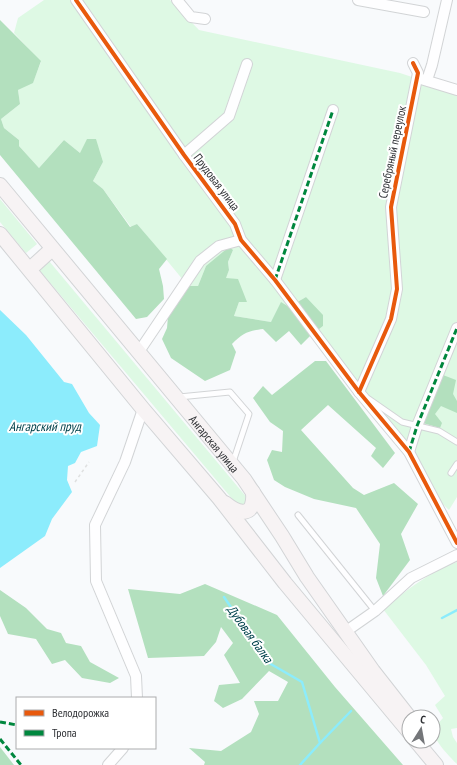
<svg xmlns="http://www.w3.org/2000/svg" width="457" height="765" font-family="'PT Sans Narrow',sans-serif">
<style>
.green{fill:#def9e4}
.forest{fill:#b3e0be}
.water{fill:#8cecfc}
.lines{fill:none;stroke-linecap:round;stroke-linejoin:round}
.stream{stroke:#8cecfc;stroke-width:2.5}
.service-casing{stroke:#d2d4d6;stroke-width:7}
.minor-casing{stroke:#d2d4d6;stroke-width:12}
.secondary-casing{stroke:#d2d4d6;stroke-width:16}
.path{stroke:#dfe0e0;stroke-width:1.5;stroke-dasharray:3 3;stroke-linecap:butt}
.service{stroke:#fefeff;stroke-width:5}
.minor{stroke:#fefeff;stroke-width:10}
.secondary{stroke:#f7f3f4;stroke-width:14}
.quiet{stroke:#00873e;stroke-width:3;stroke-dasharray:6 3;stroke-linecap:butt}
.cycleway-casing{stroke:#fff;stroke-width:6}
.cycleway{stroke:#e8590c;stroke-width:4}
.labels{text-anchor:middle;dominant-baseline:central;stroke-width:4;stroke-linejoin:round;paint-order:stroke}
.street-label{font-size:12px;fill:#2d2f33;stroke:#fff}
.water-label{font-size:13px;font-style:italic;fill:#00424b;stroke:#fff}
</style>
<rect width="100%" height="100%" fill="#f8fafc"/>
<g class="green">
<polygon points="44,0 170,0 199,30 400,73 457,92 457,497 449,510 420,482 408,457 318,329 323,326 306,297 289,307 271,322 234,316 239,302 247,302 225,279 229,270 228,262 233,250 206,266 198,286 188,286 137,224 131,227 103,189 93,181 103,162 80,153 64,140 39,168 19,146 19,140 4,128 1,119 20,104 18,90 33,82 41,62 14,33 18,18"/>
<polygon points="0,199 37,244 26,253 0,222"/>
<polygon points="49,261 248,499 250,502 239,507 41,272 39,269"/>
<path d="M 457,562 L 457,728 L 451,729 L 453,737 L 457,743 L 457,764 C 449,756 433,740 433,729 L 443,718 L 435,705 L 445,696 L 426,665 L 383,609 C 406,591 429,572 457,562 Z"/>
</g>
<g class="forest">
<polygon points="0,20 41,61 33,83 18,90 20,104 1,119 4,128 19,140 19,146 39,168 64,140 80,153 87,139 96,139 103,162 93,181 103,189 130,227 137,224 167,259 159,269 163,286 164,299 147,317 136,319 0,155"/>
<path d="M 229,247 L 233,250 L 228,262 L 229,270 L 226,278 L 238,279 L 247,302 L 239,302 L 234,316 L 271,322 L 281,302 L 289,307 L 306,297 L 323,315 L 323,326 L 311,335 L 301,345 L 289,331 L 276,342 L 263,329 C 248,331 243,333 232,344 L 236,352 L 230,370 L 205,381 L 171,358 L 162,339 L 167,328 L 168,316 L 188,286 L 198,286 L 206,266 Z"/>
<polygon points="315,361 326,361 395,453 383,468 371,456 376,448 328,405 301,430 353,488 364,495 394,483 418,504 401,534 410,560 383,596 376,578 380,544 356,508 314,499 285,487 274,480 267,460 272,450 282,452 283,431 270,422 253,398 263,386 272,395"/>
<polygon points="443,375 456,380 453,394 457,401 457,413 441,406 435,414 442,423 440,428 423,423 434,399"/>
<polygon points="205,584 277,615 335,687 403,765 204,765 205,762 189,748 221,751 251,732 259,714 254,701 278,701 288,682 269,671 242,699 223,708 214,701 219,685 240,683 224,655 233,643 221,627 216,642 204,656 148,658 128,589 180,594"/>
<polygon points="0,590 26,608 47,629 61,633 66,643 81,646 90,662 119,678 110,683 82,678 65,660 52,664 36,639 8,634 0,616"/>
<polygon points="0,747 14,765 0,765"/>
</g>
<polygon class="water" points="0,310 26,335 64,382 72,384 89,413 100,425 97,446 81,452 75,463 68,466 67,480 72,492 52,519 45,536 0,568"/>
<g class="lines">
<g class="stream">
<polyline points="224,597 269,663 302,682 320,743 300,765"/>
<polyline points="442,618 457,610"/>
<polyline points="320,743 351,711"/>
</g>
<g class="service-casing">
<g id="service">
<polyline points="179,397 230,392 249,414 233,462"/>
<polyline points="369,399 402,422 439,431 457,442"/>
<polyline points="451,473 457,464"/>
<polyline points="298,515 375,611"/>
</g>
</g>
<g class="minor-casing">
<g id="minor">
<polyline points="76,0 184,155 235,224 241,240 275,280 359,392 409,452 457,543"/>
<polyline points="177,0 191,17 205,19"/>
<polyline points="358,0 424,12"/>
<polyline points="421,79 457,90"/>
<polyline points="427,80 432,65 447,0"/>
<polyline points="184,155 229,116 247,64"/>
<polyline points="275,280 333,110"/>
<polyline points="138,353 200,261 219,246 241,240"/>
<polyline points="359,392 391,319 397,289 391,207 418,73 413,63"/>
<polyline points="409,452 417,426 457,328"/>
<polyline points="345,632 375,611 411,578 457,555"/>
<polyline points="137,698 136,676 96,581 95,525 125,462 143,409"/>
<polyline points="108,765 123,748"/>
</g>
</g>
<g class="secondary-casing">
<g id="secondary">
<path id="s1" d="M 0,185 L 244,479 L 282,536 L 307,577 L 373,671 L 409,717"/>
<polyline points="0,234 143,409 219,498 285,583 409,732"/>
<polyline points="30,269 52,249"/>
<path d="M 225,503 C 241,516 255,516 253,492"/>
<polyline points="416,741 436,765"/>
</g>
</g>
<polyline class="path" points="75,482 89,462"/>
<use href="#service" class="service"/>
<use href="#minor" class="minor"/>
<use href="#secondary" class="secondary"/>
<g class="quiet">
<polyline points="275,280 333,110"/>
<polyline points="409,452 417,426 457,328"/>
<polyline points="0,722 17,725"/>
<polyline points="0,739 21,765"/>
</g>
<g class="cycleway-casing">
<g id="cycleway">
<polyline points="76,0 184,155 235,224 241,240 275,280 359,392 409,452 457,543"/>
<polyline points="359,392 391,319 397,289 391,207 418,73 413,63"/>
</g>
</g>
<use href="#cycleway" class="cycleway"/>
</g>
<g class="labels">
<g class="street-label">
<text transform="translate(392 152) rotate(-78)">Серебряный переулок</text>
<text transform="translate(217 182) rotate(53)">Прудовая улица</text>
<text stroke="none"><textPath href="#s1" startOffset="336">Ангарская улица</textPath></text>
</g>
<g class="water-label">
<text x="45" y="426">Ангарский пруд</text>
<text transform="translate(250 634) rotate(54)">Дубовая балка</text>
</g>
</g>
<rect x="16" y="697" width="140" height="52" fill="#ffffff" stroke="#abacad"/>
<rect x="24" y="710" width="20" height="6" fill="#e8590c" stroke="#abacad"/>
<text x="52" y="717" font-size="12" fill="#2d2f33">Велодорожка</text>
<rect x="24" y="730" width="20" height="6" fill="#00873e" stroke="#abacad"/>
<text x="52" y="737" font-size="12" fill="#2d2f33">Тропа</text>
<g transform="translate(421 729) rotate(11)"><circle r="19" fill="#ffffff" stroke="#abacad"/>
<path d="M0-3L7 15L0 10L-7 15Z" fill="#747679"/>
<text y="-6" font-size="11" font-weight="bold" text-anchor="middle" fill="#2d2f33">С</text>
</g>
</svg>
